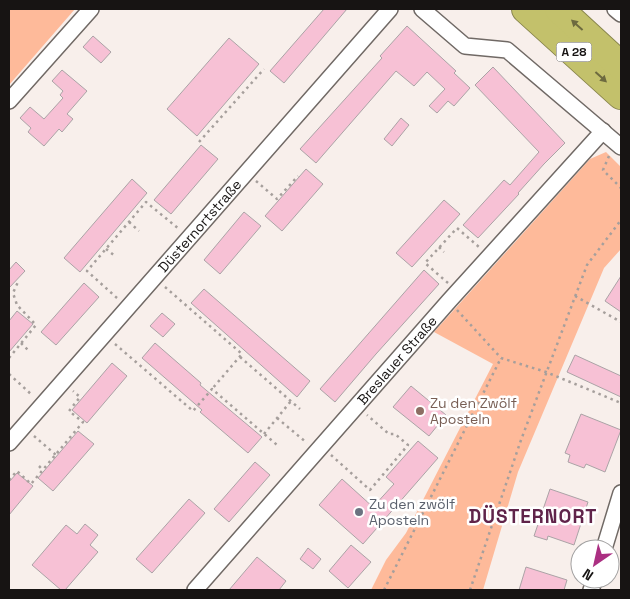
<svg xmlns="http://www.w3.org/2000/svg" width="630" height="599" font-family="'Space Grotesk',sans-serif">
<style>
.green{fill:#feba9a}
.building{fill:#f7c1d5;stroke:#aba3a6}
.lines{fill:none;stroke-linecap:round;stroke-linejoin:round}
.minor-casing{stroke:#706965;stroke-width:18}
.motorway-casing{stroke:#87844c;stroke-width:30}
.path{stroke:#a69f9c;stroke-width:2.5;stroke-dasharray:2.5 4;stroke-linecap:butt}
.minor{stroke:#fff;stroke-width:15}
.motorway{stroke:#c3c16b;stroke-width:28}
.oneway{fill:#6d6a3f}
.education-dot{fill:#8d6e63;stroke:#fff;stroke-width:2}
.worship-dot{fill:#6b7280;stroke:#fff;stroke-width:2}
.labels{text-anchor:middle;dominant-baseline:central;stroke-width:5;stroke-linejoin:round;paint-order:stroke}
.shield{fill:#fff;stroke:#5d5a5a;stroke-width:1}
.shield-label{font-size:12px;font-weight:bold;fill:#171413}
.street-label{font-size:14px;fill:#171413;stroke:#fff}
.education-label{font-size:14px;fill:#785e54;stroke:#fff;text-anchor:start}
.worship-label{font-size:14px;fill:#5b616d;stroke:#fff;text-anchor:start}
.district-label{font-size:19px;font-weight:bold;letter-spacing:1px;fill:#60244a;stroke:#fff}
</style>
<rect width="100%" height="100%" fill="#f8efeb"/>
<g class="green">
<polygon points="9,9 75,9 9,85"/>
<polygon points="606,152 621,167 621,249 604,268 518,472 483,590 371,590 386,560 406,533 493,364 434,332 590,159"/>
</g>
<g class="building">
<polygon points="324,9 347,9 284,83 270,71"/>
<polygon points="407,26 456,71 454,73 470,88 454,106 448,101 437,113 429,106 445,89 427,72 414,86 396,71 316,163 300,149 382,58 380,56"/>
<polygon points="93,36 111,52 101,63 83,47"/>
<polygon points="229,38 259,64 197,136 167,109"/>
<polygon points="493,67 565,143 544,164 518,193 519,194 478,238 463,225 504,180 510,185 539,152 475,85"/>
<polygon points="62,70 87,91 67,114 73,119 62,132 59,129 44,146 28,132 31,128 20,118 30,107 44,119 63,98 60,95 63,91 52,81"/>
<polygon points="401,118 409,125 392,146 384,139"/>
<polygon points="201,145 218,159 171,214 154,200"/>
<polygon points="306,169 323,184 282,231 265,216"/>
<polygon points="132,179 147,193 80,272 64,258"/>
<polygon points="444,200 460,214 412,267 396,253"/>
<polygon points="244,212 261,226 220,274 204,260"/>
<polygon points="16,262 25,271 9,288 9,270"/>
<polygon points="424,270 439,284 376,354 335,402 320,389"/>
<polygon points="621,276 621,312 605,301"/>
<polygon points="84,283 99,297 56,345 41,332"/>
<polygon points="204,289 310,381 297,397 191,303"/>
<polygon points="17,311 33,324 9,352 9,321"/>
<polygon points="162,313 175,324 163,337 150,326"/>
<polygon points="155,343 201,383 200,385 262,437 248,453 200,412 202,410 142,358"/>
<polygon points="575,355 621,376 621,397 567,372"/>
<polygon points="112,363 127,376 87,423 72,410"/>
<polygon points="411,386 446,415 429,436 393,407"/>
<polygon points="581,414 621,430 605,472 586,464 584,468 568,462 570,455 565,453"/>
<polygon points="78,431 94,444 53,491 38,478"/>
<polygon points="418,441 438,458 363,544 319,505 342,479 373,507 394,484 386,477"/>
<polygon points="255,462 270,475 229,522 214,509"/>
<polygon points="17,473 33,486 9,515 9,482"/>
<polygon points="550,489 588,502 574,545 548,536 547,540 534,536"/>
<polygon points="189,499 205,513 152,573 136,559"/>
<polygon points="85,524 98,535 90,545 98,552 65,590 61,590 32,565 66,525 77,534"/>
<polygon points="351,545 371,562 348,588 329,571"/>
<polygon points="308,548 321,559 313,569 300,559"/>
<polygon points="257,557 286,581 279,590 229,590"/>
<polygon points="526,567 567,580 564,590 519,590"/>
</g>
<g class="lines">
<g class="minor-casing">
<g id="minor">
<polyline points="422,9 465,46 507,50 621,147"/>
<polyline points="615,9 621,14"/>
<polyline points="9,101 91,9"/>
<path id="s1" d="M 9,443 L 390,9"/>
<polyline points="604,549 621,493"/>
<path id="s2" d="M 195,590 L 449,301 L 603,131"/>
<polyline points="591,590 595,579"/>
</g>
</g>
<g class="motorway-casing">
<g id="motorway">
<polyline points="526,9 621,95"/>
<polyline points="559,9 621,66"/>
</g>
</g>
<g class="path">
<polyline points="199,142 264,69"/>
<polyline points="609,156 603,170 621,188"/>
<polyline points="256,181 277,199 298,176"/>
<polyline points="129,222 139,231"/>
<polyline points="439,247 444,252"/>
<polyline points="106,249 115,256"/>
<polyline points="448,283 425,263 457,228 479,247"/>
<polyline points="165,287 242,354 212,389"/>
<polyline points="575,296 621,322"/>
<polyline points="117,298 87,271 146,202 179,229"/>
<polyline points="457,310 501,358 546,372 621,403"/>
<polyline points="21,343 28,350"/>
<polyline points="115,344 193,411 212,389 277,445"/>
<polyline points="240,357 300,409"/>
<polyline points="9,358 36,325 17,305 13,293 18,282"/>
<polyline points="9,374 32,395"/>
<polyline points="277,418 307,443"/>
<polyline points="264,434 291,401"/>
<polyline points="34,436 56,455"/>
<polyline points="331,455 370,490 408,445 395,434 389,434 367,415"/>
<polyline points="39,466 43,470"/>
<polyline points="9,480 17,471 31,484 83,422 69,411 80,397 73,391"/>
<polyline points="384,590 501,358"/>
<polyline points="470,590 521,440 587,265 621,220"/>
</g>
<use href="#minor" class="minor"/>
<use href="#motorway" class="motorway"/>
</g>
<defs><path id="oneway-solid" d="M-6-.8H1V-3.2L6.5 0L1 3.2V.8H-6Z" transform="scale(1.25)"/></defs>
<g class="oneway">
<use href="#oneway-solid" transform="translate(577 25) rotate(-138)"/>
<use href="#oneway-solid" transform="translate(601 77) rotate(42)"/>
</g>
<circle class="education-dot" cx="420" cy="411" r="5"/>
<circle class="worship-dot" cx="359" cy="512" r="5"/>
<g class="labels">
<rect class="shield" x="556.5" y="42.5" width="35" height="19" rx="4"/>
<g class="shield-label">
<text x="574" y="52">A 28</text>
</g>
<g class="street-label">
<text stroke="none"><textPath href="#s1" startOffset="289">Düsternortstraße</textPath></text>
<text stroke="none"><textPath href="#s2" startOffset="306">Breslauer Straße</textPath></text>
</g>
<g class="education-label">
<text x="430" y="403">Zu den Zwölf<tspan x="430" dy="16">Aposteln</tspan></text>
</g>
<g class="worship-label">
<text x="369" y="504">Zu den zwölf<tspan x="369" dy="16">Aposteln</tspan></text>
</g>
<g class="district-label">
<text x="533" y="516">DÜSTERNORT</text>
</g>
</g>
<rect width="630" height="599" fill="none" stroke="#171413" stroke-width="20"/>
<g transform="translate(595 564) rotate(214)"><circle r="24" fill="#ffffff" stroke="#a2a1a1"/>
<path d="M0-4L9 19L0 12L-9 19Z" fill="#ab2f82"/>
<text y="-8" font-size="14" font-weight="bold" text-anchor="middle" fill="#171413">N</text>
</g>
</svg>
